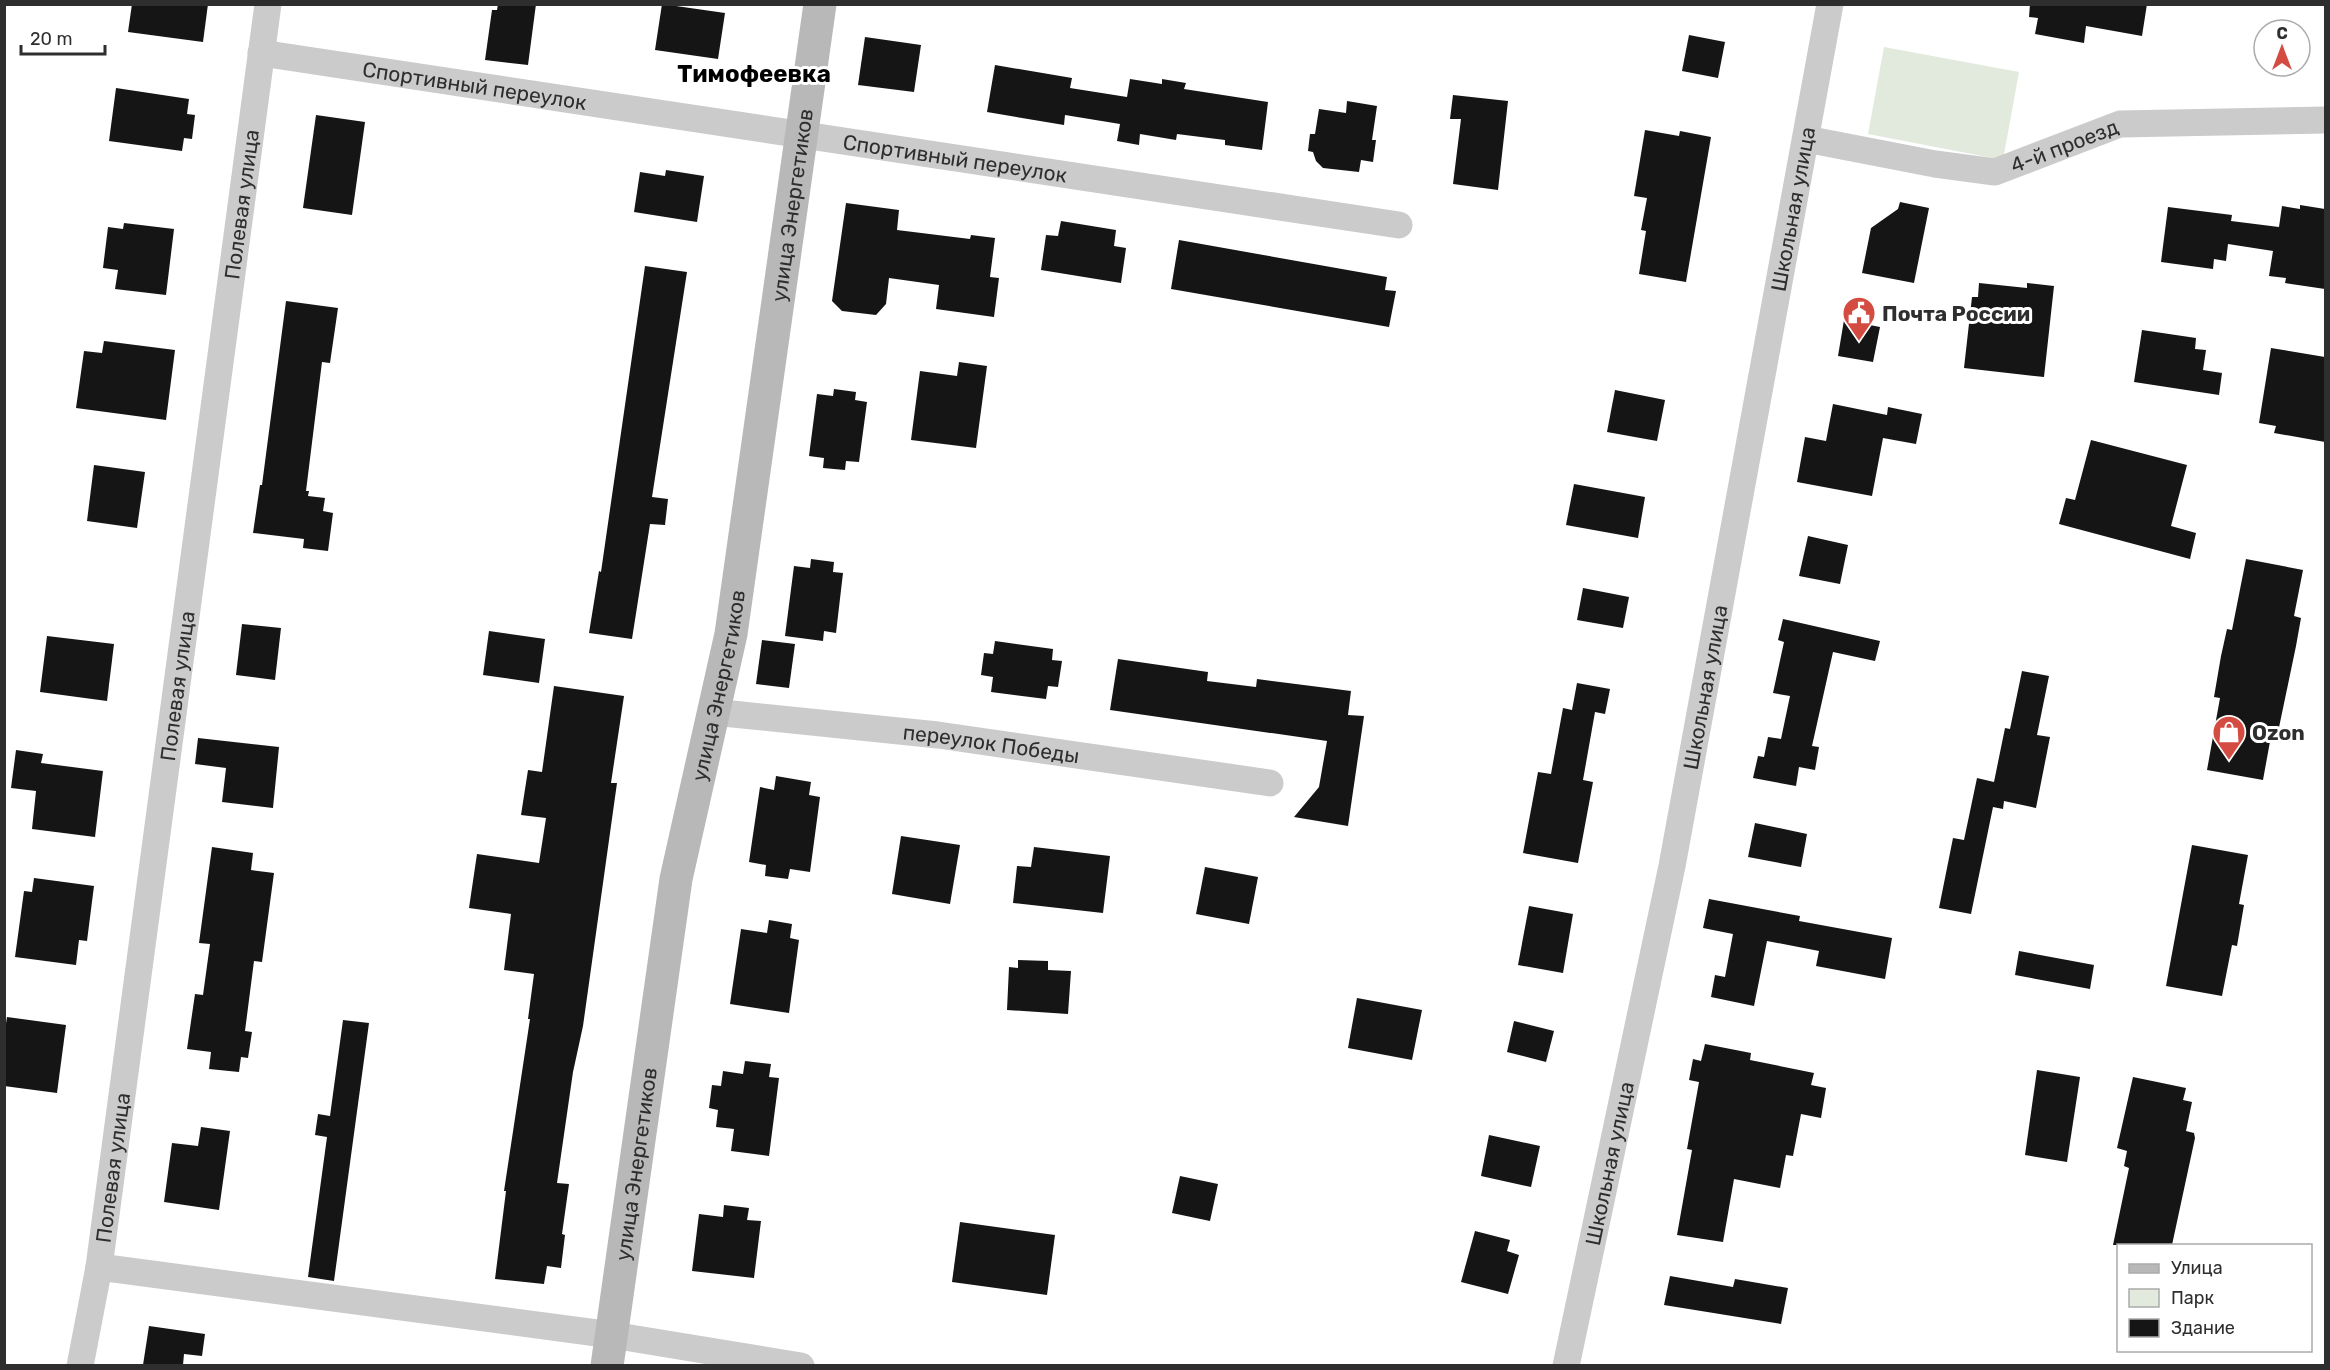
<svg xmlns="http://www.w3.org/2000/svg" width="2330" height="1370" font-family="Rubik,sans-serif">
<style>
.green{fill:#e2eadd}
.building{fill:#151515}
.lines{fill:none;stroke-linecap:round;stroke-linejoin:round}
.street{stroke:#cbcbcb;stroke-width:27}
.secondary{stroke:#b8b8b8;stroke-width:33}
.labels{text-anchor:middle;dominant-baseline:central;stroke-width:6;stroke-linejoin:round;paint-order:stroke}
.street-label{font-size:21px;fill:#2e2e2e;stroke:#fff}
.poi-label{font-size:21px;font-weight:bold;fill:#2e2e2e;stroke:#fff;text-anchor:start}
.quarter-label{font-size:24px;font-weight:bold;fill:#000;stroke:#fff}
</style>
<rect width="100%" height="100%" fill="#fff"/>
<polygon class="green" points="1884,47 2019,72 2003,160 1868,134"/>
<g class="building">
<polygon points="132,4 208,4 203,42 128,32"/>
<polygon points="498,4 536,4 528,65 485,60 492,10 497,10"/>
<polygon points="662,4 725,13 718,59 655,50"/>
<polygon points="2030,4 2147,4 2142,36 2086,26 2084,43 2035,34 2038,18 2029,17"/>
<polygon points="1689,35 1725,42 1718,78 1682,71"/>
<polygon points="865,37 921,45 914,92 858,85"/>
<polygon points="995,65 1072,78 1070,88 1127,97 1130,79 1162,84 1162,79 1186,83 1184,89 1268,102 1262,150 1225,145 1225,140 1177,134 1176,140 1140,134 1139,145 1117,141 1120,124 1065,115 1064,125 987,112"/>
<polygon points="116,88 189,99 187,114 195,115 192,139 184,138 182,151 109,141"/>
<polygon points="1453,95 1508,101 1498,190 1453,184 1461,119 1450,119"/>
<polygon points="1347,101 1377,106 1372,140 1376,140 1373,162 1361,160 1359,172 1323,168 1316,161 1313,152 1308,151 1310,134 1315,134 1319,109 1346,113"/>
<polygon points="316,115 365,122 352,215 303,208"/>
<polygon points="1645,130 1679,136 1680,131 1711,137 1686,282 1639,274 1646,231 1641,230 1647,198 1634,196"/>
<polygon points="666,170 704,176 697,222 634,212 640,172 665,176"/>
<polygon points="1900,202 1929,208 1914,283 1862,273 1871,228 1898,209"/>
<polygon points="846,203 899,210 897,230 970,239 971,235 995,238 990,277 999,278 994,317 936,309 939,285 889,278 886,304 876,315 842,311 832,301"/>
<polygon points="2300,205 2325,209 2325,289 2285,283 2286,278 2269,276 2273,251 2228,244 2226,261 2214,259 2213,269 2161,262 2168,207 2232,215 2231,221 2279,227 2282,206 2300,209"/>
<polygon points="1061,221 1116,230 1114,246 1126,248 1121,283 1041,270 1046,235 1058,236"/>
<polygon points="124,223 174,229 166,295 115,289 118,270 103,268 108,227 123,229"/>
<polygon points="1179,240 1387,277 1385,290 1396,291 1389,327 1171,289"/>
<polygon points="645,266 687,272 652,497 668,499 665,525 650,524 632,639 589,633 599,571 601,572"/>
<polygon points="1979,283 2027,288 2027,283 2054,286 2044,377 1964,368 1972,297 1978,297"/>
<polygon points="286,301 338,308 330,363 322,362 306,491 309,491 308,496 325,498 323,511 333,513 328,551 303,548 304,539 253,533 260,485 262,485"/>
<polygon points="1844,320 1880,327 1873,362 1838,356"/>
<polygon points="2142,330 2196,338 2195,349 2206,350 2203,370 2222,373 2219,395 2134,382"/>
<polygon points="104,341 175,350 166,420 76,408 84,351 102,353"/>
<polygon points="2271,348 2325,357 2325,442 2274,433 2276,426 2259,423"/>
<polygon points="959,362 987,366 976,448 911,440 920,371 957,376"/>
<polygon points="834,389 856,392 855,400 867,402 859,462 846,461 845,470 823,468 824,458 809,456 817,394 833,396"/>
<polygon points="1615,390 1665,400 1657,441 1607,432"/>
<polygon points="1833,404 1887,415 1888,407 1922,414 1916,444 1883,438 1872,496 1797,482 1805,437 1826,441"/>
<polygon points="2091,440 2187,465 2171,526 2196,533 2190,559 2059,524 2066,498 2075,500"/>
<polygon points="94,465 145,472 137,528 87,521"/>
<polygon points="1574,484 1645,497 1638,538 1566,525"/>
<polygon points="1808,536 1848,545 1840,584 1799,576"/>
<polygon points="811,559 834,562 833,572 843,573 836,633 824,631 823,641 785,636 794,566 810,568"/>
<polygon points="2246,559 2303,570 2294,616 2301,618 2296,646 2277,737 2271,736 2263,780 2207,770 2220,698 2214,697 2221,656 2227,629 2232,630"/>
<polygon points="1583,588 1629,597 1623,628 1577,620"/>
<polygon points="1783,619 1880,641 1875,661 1833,652 1812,746 1819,747 1815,770 1799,767 1796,786 1753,778 1758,756 1764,757 1768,737 1781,739 1790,696 1773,693 1784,642 1778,640"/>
<polygon points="242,624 281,628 275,680 236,675"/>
<polygon points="489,631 545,639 539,683 483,675"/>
<polygon points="47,636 114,644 107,701 40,692"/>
<polygon points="762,640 795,644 789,688 756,684"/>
<polygon points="995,641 1053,649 1052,660 1062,661 1058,687 1048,686 1046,699 991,692 993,677 981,675 984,653 993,654"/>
<polygon points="1118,659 1208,672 1207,681 1256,687 1257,679 1351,691 1348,715 1364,716 1348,826 1294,817 1319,787 1327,741 1110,710"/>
<polygon points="2022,671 2049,676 2037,735 2050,737 2036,808 2004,801 2003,809 1993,807 1971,914 1939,908 1953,838 1964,840 1977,778 1994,782 2005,728 2010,729"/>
<polygon points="1577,683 1610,689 1605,714 1595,712 1583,780 1593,782 1578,863 1523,853 1538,772 1551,774 1563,708 1572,710"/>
<polygon points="554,686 624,696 611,783 617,783 583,1026 573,1072 557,1183 569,1184 562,1234 565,1235 561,1268 547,1266 544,1284 495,1279 506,1191 504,1191 530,1019 528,1019 534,974 504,970 511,914 469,908 477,854 539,863 546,818 521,815 528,770 542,772"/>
<polygon points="198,738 279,747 273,808 222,802 226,768 195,764"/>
<polygon points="16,750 43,754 41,763 103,771 95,837 32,829 36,791 11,788"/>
<polygon points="776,776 811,782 809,795 820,797 810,872 790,869 788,879 765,876 766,865 749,862 760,787 774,790"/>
<polygon points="1755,823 1807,834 1801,867 1748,857"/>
<polygon points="901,836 960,845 950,904 892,894"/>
<polygon points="2192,845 2248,855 2239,904 2244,905 2237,946 2232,945 2222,996 2166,986"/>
<polygon points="212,847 253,853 251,870 274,873 262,962 254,961 245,1031 252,1032 248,1058 241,1057 239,1072 209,1069 211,1052 187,1049 195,994 203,995 210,944 199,943"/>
<polygon points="1034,847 1110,856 1103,913 1013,903 1017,866 1031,867"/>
<polygon points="1205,867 1258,877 1249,924 1196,914"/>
<polygon points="34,878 94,886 87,941 79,940 76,965 15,957 24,891 32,892"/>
<polygon points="1709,899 1800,916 1799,921 1892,938 1885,979 1816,966 1819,951 1767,941 1754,1006 1711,997 1715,975 1725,977 1733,934 1703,928"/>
<polygon points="1529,906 1573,914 1563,973 1518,965"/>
<polygon points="769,920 792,924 790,938 799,940 789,1013 730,1004 741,929 767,933"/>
<polygon points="2019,951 2094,965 2090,989 2015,975"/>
<polygon points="1018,960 1048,961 1048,970 1071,971 1068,1014 1007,1010 1009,967 1018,968"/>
<polygon points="1357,998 1422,1010 1412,1060 1348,1048"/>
<polygon points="7,1017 66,1025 57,1093 4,1086 4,1036"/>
<polygon points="343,1020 369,1023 334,1281 308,1277 327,1137 315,1135 318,1114 330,1116"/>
<polygon points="1514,1021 1554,1031 1546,1062 1507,1052"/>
<polygon points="1705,1044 1751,1053 1750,1060 1814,1073 1811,1085 1826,1088 1821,1118 1801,1114 1793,1156 1786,1155 1780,1188 1734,1179 1723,1242 1677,1235 1692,1150 1687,1149 1699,1082 1689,1080 1693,1059 1701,1061"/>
<polygon points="745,1061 771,1064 769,1077 779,1078 769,1156 731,1151 734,1129 716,1127 718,1110 709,1108 712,1085 721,1086 723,1071 743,1074"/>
<polygon points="2037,1070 2080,1077 2067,1162 2025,1155"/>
<polygon points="2133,1077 2186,1088 2183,1100 2192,1102 2186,1131 2194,1133 2195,1138 2172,1245 2113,1245 2129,1168 2124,1166 2127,1151 2117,1148"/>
<polygon points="201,1127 230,1131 219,1210 164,1202 172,1143 198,1146"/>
<polygon points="1489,1135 1540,1146 1531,1187 1481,1176"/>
<polygon points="1180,1176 1218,1184 1210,1221 1172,1213"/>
<polygon points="724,1205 749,1208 747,1220 761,1221 754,1278 692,1271 699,1214 723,1217"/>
<polygon points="960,1222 1055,1235 1047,1295 952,1282"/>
<polygon points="1475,1231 1510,1240 1507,1251 1519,1255 1508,1294 1461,1282"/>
<polygon points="1670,1276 1733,1287 1735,1279 1788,1288 1781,1324 1664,1305"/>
<polygon points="149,1326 205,1334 202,1356 184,1354 183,1365 143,1365"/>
</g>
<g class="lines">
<g class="street">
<path id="s1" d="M 261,53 L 1399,225"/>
<path id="s2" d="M 1806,139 L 1935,164 L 1995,172 L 2120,124 L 2326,120"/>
<path id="s3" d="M 713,712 L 938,735 L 1270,783"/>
<polyline points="99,1267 612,1335 801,1366"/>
<path id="s4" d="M 80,1366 L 99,1267 L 268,4"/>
<path id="s5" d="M 1566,1366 L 1672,866 L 1830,4"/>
</g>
<path class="secondary" id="s6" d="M 607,1366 L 676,879 L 731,634 L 820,4"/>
</g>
<defs>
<g id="civic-pin" transform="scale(1.725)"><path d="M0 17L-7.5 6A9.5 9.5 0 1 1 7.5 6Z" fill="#d44c41" stroke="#fff"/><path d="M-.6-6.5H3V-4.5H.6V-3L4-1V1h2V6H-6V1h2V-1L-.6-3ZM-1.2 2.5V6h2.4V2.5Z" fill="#fff"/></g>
<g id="shop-pin" transform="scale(1.725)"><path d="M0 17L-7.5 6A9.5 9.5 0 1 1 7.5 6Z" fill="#d44c41" stroke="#fff"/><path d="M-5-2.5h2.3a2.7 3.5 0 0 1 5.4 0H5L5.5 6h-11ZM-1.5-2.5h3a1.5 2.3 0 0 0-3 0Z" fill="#fff"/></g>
</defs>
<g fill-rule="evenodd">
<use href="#civic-pin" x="1859" y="313"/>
<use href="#shop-pin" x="2229" y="732"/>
</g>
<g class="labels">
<g class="street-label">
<text stroke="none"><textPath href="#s1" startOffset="216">Спортивный переулок</textPath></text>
<text stroke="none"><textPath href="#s2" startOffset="266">4-й проезд</textPath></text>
<text stroke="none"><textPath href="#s1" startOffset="702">Спортивный переулок</textPath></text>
<text stroke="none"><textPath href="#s4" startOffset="1173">Полевая улица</textPath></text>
<text stroke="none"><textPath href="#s6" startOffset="1176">улица Энергетиков</textPath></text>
<text stroke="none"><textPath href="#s5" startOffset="1179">Школьная улица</textPath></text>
<text stroke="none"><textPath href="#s4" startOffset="687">Полевая улица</textPath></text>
<text stroke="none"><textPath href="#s6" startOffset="690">улица Энергетиков</textPath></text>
<text stroke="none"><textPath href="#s5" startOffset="693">Школьная улица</textPath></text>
<text stroke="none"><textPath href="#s3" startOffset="280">переулок Победы</textPath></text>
<text stroke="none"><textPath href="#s5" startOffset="207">Школьная улица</textPath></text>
<text stroke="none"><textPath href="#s6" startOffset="204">улица Энергетиков</textPath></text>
<text stroke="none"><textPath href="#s4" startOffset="201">Полевая улица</textPath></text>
</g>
<g class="poi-label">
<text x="1882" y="313">Почта России</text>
<text x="2252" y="732">Ozon</text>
</g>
<g class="quarter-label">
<text x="754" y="74">Тимофеевка</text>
</g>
</g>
<rect width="2330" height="1370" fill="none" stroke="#2e2e2e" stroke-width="12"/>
<rect x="2117" y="1244" width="195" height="108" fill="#ffffff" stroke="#ababab" stroke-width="1.5"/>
<rect x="2129" y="1264" width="30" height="9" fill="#b8b8b8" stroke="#ababab" stroke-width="1.5"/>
<text x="2171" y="1274" font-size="18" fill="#2e2e2e">Улица</text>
<rect x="2129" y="1289" width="30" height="18" fill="#e2eadd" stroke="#ababab" stroke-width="1.5"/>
<text x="2171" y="1304" font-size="18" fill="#2e2e2e">Парк</text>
<rect x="2129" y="1319" width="30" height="18" fill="#151515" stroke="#ababab" stroke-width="1.5"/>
<text x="2171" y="1334" font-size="18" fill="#2e2e2e">Здание</text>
<g transform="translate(2282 48)"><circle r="28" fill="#ffffff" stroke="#ababab" stroke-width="1.5"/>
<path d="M0-4.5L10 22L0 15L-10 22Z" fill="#d44c41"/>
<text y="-9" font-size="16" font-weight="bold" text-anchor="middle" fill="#2e2e2e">С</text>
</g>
<path d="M21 45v9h84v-9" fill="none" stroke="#2e2e2e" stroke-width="3"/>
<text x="30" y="45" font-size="18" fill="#2e2e2e" stroke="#ffffff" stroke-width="4.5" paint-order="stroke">20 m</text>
</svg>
